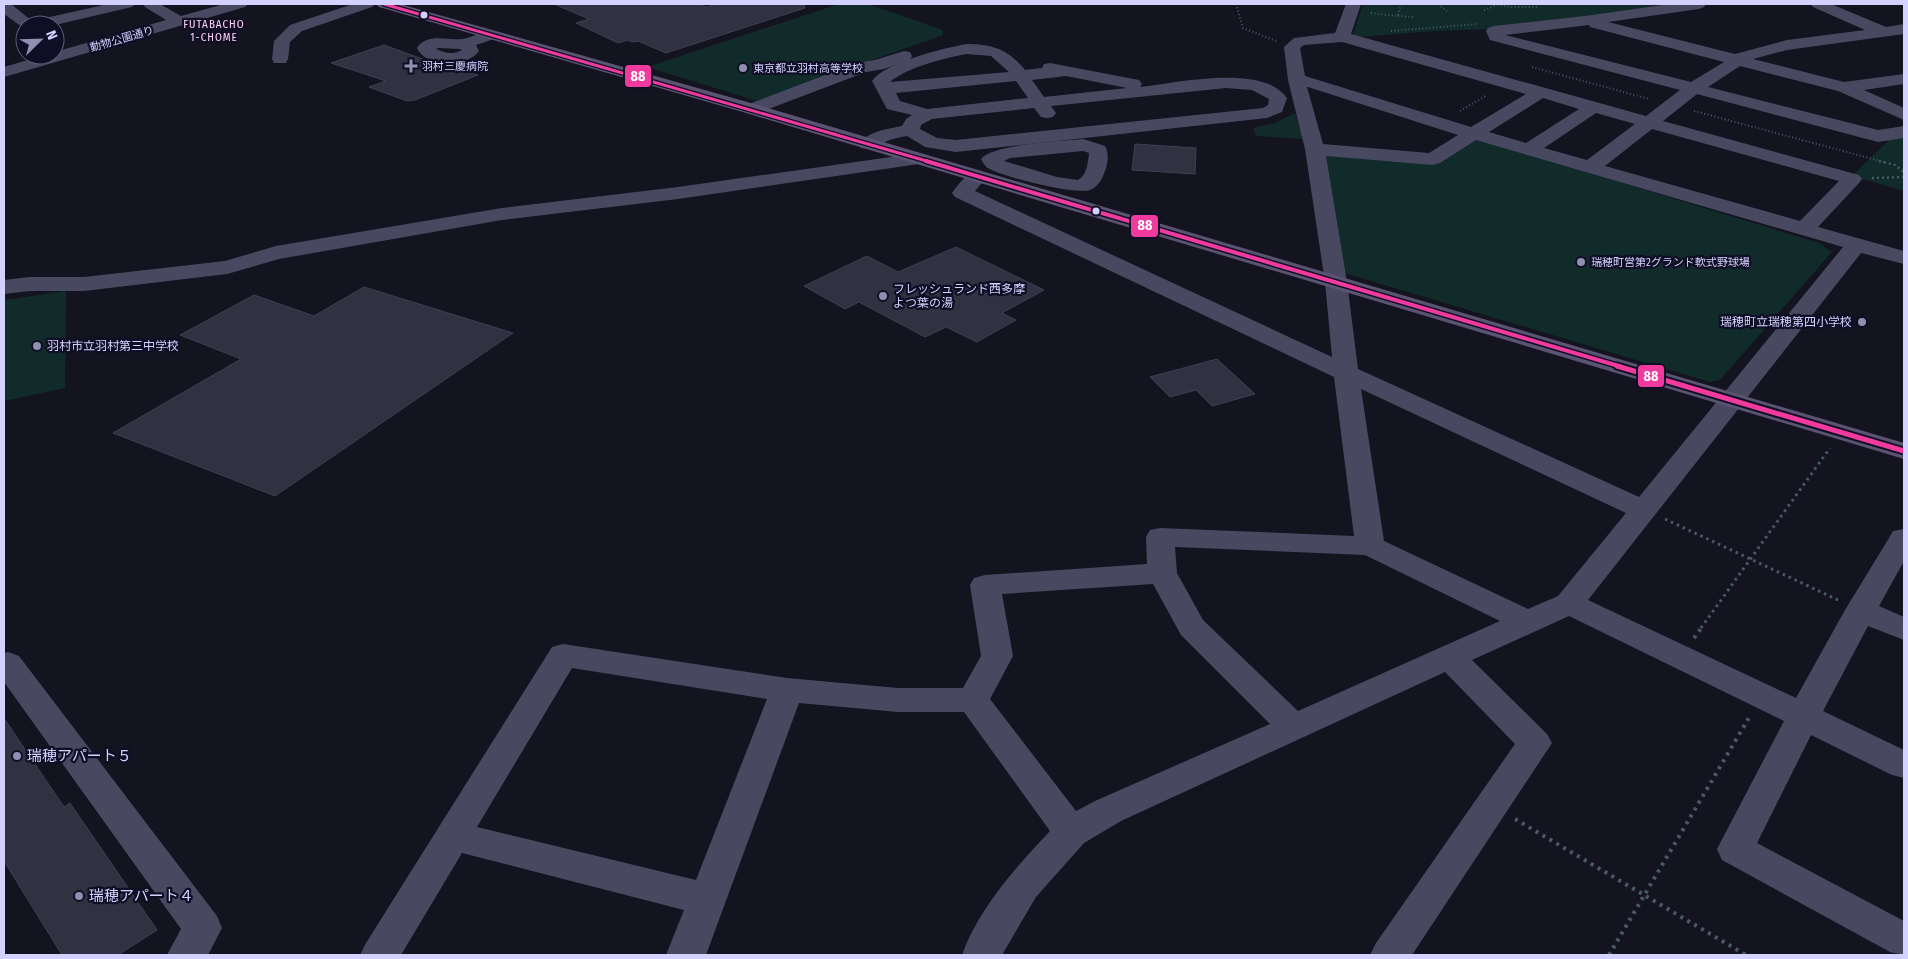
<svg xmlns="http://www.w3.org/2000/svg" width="1908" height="959" font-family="'Fira Sans Condensed','Noto Sans JP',sans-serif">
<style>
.green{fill:#112b2a}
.building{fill:#323142;stroke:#403e54}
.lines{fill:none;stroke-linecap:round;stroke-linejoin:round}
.path-far3{stroke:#495a67;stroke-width:2;stroke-dasharray:1 2.5;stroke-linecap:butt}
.path-far2{stroke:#495a67;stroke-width:2.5;stroke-dasharray:2 3;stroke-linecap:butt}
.path-far1{stroke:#495a67;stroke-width:3;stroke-dasharray:2.5 4;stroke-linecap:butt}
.path{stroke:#495a67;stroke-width:4;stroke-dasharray:3 5;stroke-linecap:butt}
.minor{fill:#484961;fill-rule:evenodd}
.major{fill:#5b5372;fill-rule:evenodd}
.bus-1-far2-casing{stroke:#100e25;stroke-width:5.5}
.bus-1-far1-casing{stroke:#100e25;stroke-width:7}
.bus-1-casing{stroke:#100e25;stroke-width:9}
.bus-1-far2{stroke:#f13a9d;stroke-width:3}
.bus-1-far1{stroke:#f13a9d;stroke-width:4}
.bus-1{stroke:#f13a9d;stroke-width:5}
.bus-dot{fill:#d3d2ff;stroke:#100e25;stroke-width:2}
.poi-dot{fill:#908fb1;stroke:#100e25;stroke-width:2}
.labels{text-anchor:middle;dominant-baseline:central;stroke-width:4.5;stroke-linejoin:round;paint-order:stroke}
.far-neighbourhood-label{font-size:11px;letter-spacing:1px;fill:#ffd4f3;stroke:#100e25}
.far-street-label{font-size:11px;fill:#d3d2ff;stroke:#100e25}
.far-poi-label{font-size:11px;fill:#d3d2ff;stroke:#100e25;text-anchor:start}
.poi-label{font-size:12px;fill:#d3d2ff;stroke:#100e25;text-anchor:start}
.near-poi-label{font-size:15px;fill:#d3d2ff;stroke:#100e25;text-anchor:start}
.line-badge{stroke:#100e25;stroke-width:2}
.badge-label{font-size:14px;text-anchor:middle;font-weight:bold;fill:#fff}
</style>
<rect width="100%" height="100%" fill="#141320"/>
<g class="green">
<polygon points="839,4 868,4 943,30 943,35 757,101 647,67"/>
<polygon points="1363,4 1672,4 1577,18 1489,29 1434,31 1360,37 1353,35"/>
<polygon points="1295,113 1304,139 1256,136 1253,128 1275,123"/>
<polygon points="1904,137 1904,191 1852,176 1890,139"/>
<polygon points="1475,138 1819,243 1832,252 1720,380 1710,382 1341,272 1325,154 1435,160"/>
<polygon points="66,291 65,388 4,401 4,300"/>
</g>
<g class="building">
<polygon points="554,4 697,4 707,7 717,4 804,4 805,8 666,53 638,41 632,42 628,40 618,43 576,23 589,19"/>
<polygon points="384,45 436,64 478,75 415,100 407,101 369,87 386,81 331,63"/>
<polygon points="1135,144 1196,148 1195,174 1132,170"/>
<polygon points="956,247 1044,290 1002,313 1016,320 977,342 946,327 925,337 859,302 845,309 804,286 867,256 898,272"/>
<polygon points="364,287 513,333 275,496 113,433 241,359 180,335 254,295 314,316"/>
<polygon points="1217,359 1255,394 1212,406 1196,390 1170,397 1150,377"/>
<polygon points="4,718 64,807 70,803 157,930 118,955 62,955 4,861"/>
</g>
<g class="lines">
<g class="path-far3">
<polyline points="1236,4 1243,28 1276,41"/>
<polyline points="1438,4 1447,11"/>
<polyline points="1494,4 1511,7 1537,7"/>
<polyline points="1484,10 1497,5"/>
<polyline points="1371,13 1398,16 1401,4"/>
<polyline points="1398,16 1415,17"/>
<polyline points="1391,31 1477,24"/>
<polyline points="1532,67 1649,99"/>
<polyline points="1460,111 1487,95"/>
<polyline points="1694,111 1884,162"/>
</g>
<g class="path-far2">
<polyline points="1879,161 1895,165 1904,172"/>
<polyline points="1872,178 1904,177"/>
</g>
<g class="path-far1">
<polyline points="1665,519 1838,600"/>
<polyline points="1701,628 1830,448"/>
</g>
<g class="path">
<polyline points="1694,638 1702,627"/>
<polyline points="1515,819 1746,955"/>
<polyline points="1609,955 1750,716"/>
</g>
<g class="minor">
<polygon points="4,4 11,4 32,21 108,4 135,4 132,7 55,25 25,25 25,29 4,14"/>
<polygon points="143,4 160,4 181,16 224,4 248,4 245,7 4,77 4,67 45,55 55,55 55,52 166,20 145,7"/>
<polygon points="353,4 375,4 372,7 302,31 290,42 288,59 286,63 274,63 272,59 274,41 290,25"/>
<path d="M 1346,4 L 1361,4 L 1351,34 L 1646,116 L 1680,90 L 1490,40 L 1486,31 L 1488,28 L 1494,26 L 1585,16 L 1670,4 L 1706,4 L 1704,7 L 1699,9 L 1608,22 L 1735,54 L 1787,40 L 1865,30 L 1813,7 L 1811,4 L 1831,4 L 1886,27 L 1904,24 L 1904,34 L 1787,50 L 1753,59 L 1844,82 L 1904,74 L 1904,84 L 1864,90 L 1904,108 L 1904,120 L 1838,91 L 1740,66 L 1708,87 L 1878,130 L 1904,126 L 1904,138 L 1878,142 L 1697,94 L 1663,121 L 1859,175 L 1862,179 L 1859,183 L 1818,227 L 1904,251 L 1904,264 L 1861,253 L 1588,600 L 1796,698 L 1845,610 L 1889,538 L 1893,531 L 1904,529 L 1904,561 L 1879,606 L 1904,617 L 1904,640 L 1868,626 L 1823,711 L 1904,750 L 1904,778 L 1892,775 L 1811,735 L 1757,843 L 1904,921 L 1904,955 L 1890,952 L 1722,860 L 1717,849 L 1784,721 L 1569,616 L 1472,660 L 1547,734 L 1552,743 L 1412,955 L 1370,955 L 1376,943 L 1515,744 L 1445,672 L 1121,821 L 1084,843 L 1036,897 L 1002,955 L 962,955 C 978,909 1017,866 1050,831 L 964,712 L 898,712 L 799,703 L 706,955 L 666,955 L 684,910 L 462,853 L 401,955 L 360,955 L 366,943 L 552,647 L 563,644 L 787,678 L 898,688 L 963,688 L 981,656 L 970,585 L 974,578 L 985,575 L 1147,564 L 1146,537 L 1150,530 L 1160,528 L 1354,536 L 1334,377 L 955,197 L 952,193 C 960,182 969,169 984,173 L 987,177 L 975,191 L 1332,357 L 1325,282 L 1305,149 L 1288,80 L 1284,47 L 1294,38 L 1335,33 ZM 1589,25 L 1590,27 L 1724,62 L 1691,82 L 1505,35 ZM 1342,42 L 1526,94 L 1471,127 L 1305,76 L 1300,48 L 1304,45 ZM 1307,87 L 1308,87 L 1458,135 L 1429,153 L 1323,144 ZM 1543,98 L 1579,109 L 1526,143 L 1489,132 ZM 1596,113 L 1635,124 L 1587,160 L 1544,148 ZM 1652,129 L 1839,181 L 1800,221 L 1605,166 ZM 1476,140 L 1843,247 L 1639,497 L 1358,369 L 1347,282 L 1326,156 L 1433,165 L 1440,163 ZM 1361,389 L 1626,513 L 1558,596 L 1528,609 L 1384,541 ZM 1175,547 L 1365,555 L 1500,621 L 1298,711 L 1203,620 L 1177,573 ZM 1153,584 L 1181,635 L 1270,724 L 1095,801 L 1076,811 L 990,699 L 1013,656 L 1002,594 ZM 572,668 L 767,699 L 696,880 L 477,827 Z"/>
<path d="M 491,30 L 497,32 L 499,35 L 497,38 L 476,45 L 479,51 C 468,68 424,67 417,48 C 427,32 448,41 463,39 C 473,37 482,32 491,30 ZM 438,48 L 460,49 L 462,50 C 454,55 444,53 436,49 Z"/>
<path d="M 967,44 C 993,44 1009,50 1025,70 L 1042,68 L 1044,64 L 1050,63 L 1139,80 L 1142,84 L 1140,87 C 1176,83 1263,63 1287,98 L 1282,112 L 1267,118 L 956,152 L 925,147 L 907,136 C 901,137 895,138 890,140 C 879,144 873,151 861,148 L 859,144 C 868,131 888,129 902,126 L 906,119 L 912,115 L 887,109 L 872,81 C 886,62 944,48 967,44 ZM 967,54 L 991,56 L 1009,72 L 890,82 C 908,67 944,58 967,54 ZM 1066,76 L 1127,88 L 1044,97 L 1032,80 ZM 1016,81 L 1028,98 L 927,109 L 900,101 L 896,93 ZM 1226,88 L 1252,90 L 1269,99 L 1268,105 L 1263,108 L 956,140 L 937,138 L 920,129 L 921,125 L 932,119 L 1034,108 L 1041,117 L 1047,118 L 1053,117 L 1056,113 L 1051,106 Z"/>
<polygon points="904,51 910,52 912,56 910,60 884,69 866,72 758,113 752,114 746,113 743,109 746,105 857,63 875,60"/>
<path d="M 1083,139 L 1105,146 C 1109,153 1108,161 1106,168 C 1103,177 1099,187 1090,190 C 1074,195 1003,177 988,168 C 985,167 983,162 981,159 C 992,144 1063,141 1083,139 ZM 1083,151 L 1089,153 C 1088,162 1087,175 1078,180 L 1057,177 L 1004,161 L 1010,158 Z"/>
<polygon points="919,153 926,155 929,159 926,163 678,199 502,220 279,259 227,274 84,291 30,291 4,294 4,280 30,277 84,277 225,261 276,246 502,208 678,187"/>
<polygon points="8,652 19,656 217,916 222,928 208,955 167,955 181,929 4,682 4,653"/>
</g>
<polygon class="major" points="376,4 400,4 758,105 1904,443 1904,459 746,113 379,7"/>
<g class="bus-1-far2-casing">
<polyline id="bus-1-far2" points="384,4 930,162"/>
</g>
<g class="bus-1-far1-casing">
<polyline id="bus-1-far1" points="926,161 1622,367"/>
</g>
<g class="bus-1-casing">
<polyline id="bus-1" points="1617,366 1904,451"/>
</g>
<use href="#bus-1-far2" class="bus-1-far2"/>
<use href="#bus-1-far1" class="bus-1-far1"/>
<use href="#bus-1" class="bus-1"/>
</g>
<g class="bus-dot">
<circle cx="424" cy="15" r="4.5"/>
<circle cx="1096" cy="211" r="4.5"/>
</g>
<g class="poi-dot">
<path d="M408.5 58.5h5v5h5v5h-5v5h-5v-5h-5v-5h5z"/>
<circle cx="743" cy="68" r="5"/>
<circle cx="1581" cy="262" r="5"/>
<circle cx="883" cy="296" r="5"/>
<circle cx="1862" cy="322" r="5"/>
<circle cx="37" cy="346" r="5"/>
<circle cx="17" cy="756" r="5"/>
<circle cx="79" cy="896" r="5"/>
</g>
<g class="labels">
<g class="far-neighbourhood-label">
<text x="214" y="24">FUTABACHO<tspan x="214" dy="13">1-CHOME</tspan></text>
</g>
<g class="far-street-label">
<text transform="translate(122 39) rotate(-16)">動物公園通り</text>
</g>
<g class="far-poi-label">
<text x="422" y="66">羽村三慶病院</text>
<text x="753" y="68">東京都立羽村高等学校</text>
<text x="1591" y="262">瑞穂町営第2グランド軟式野球場</text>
</g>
<g class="poi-label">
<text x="893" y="289">フレッシュランド西多摩<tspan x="893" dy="14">よつ葉の湯</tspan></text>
<text x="1852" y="322" text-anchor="end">瑞穂町立瑞穂第四小学校</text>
<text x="47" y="346">羽村市立羽村第三中学校</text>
</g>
<g class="near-poi-label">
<text x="27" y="756">瑞穂アパート５</text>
<text x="89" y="896">瑞穂アパート４</text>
</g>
</g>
<g class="line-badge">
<rect x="624" y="64" width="28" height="24" rx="5" fill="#f13a9d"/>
<rect x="1130" y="214" width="29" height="24" rx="5" fill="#f13a9d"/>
<rect x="1637" y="364" width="28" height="24" rx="5" fill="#f13a9d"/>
</g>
<g class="badge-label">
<text x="638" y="81">88</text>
<text x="1145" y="230">88</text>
<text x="1651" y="381">88</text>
</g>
<rect width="1908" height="959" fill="none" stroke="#d3d2ff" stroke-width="10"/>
<g transform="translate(40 40) rotate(67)"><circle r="24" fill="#100e25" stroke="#5e5c7c"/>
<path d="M0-4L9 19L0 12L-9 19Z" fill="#908fb1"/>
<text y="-8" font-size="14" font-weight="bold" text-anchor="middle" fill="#d3d2ff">N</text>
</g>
</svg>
